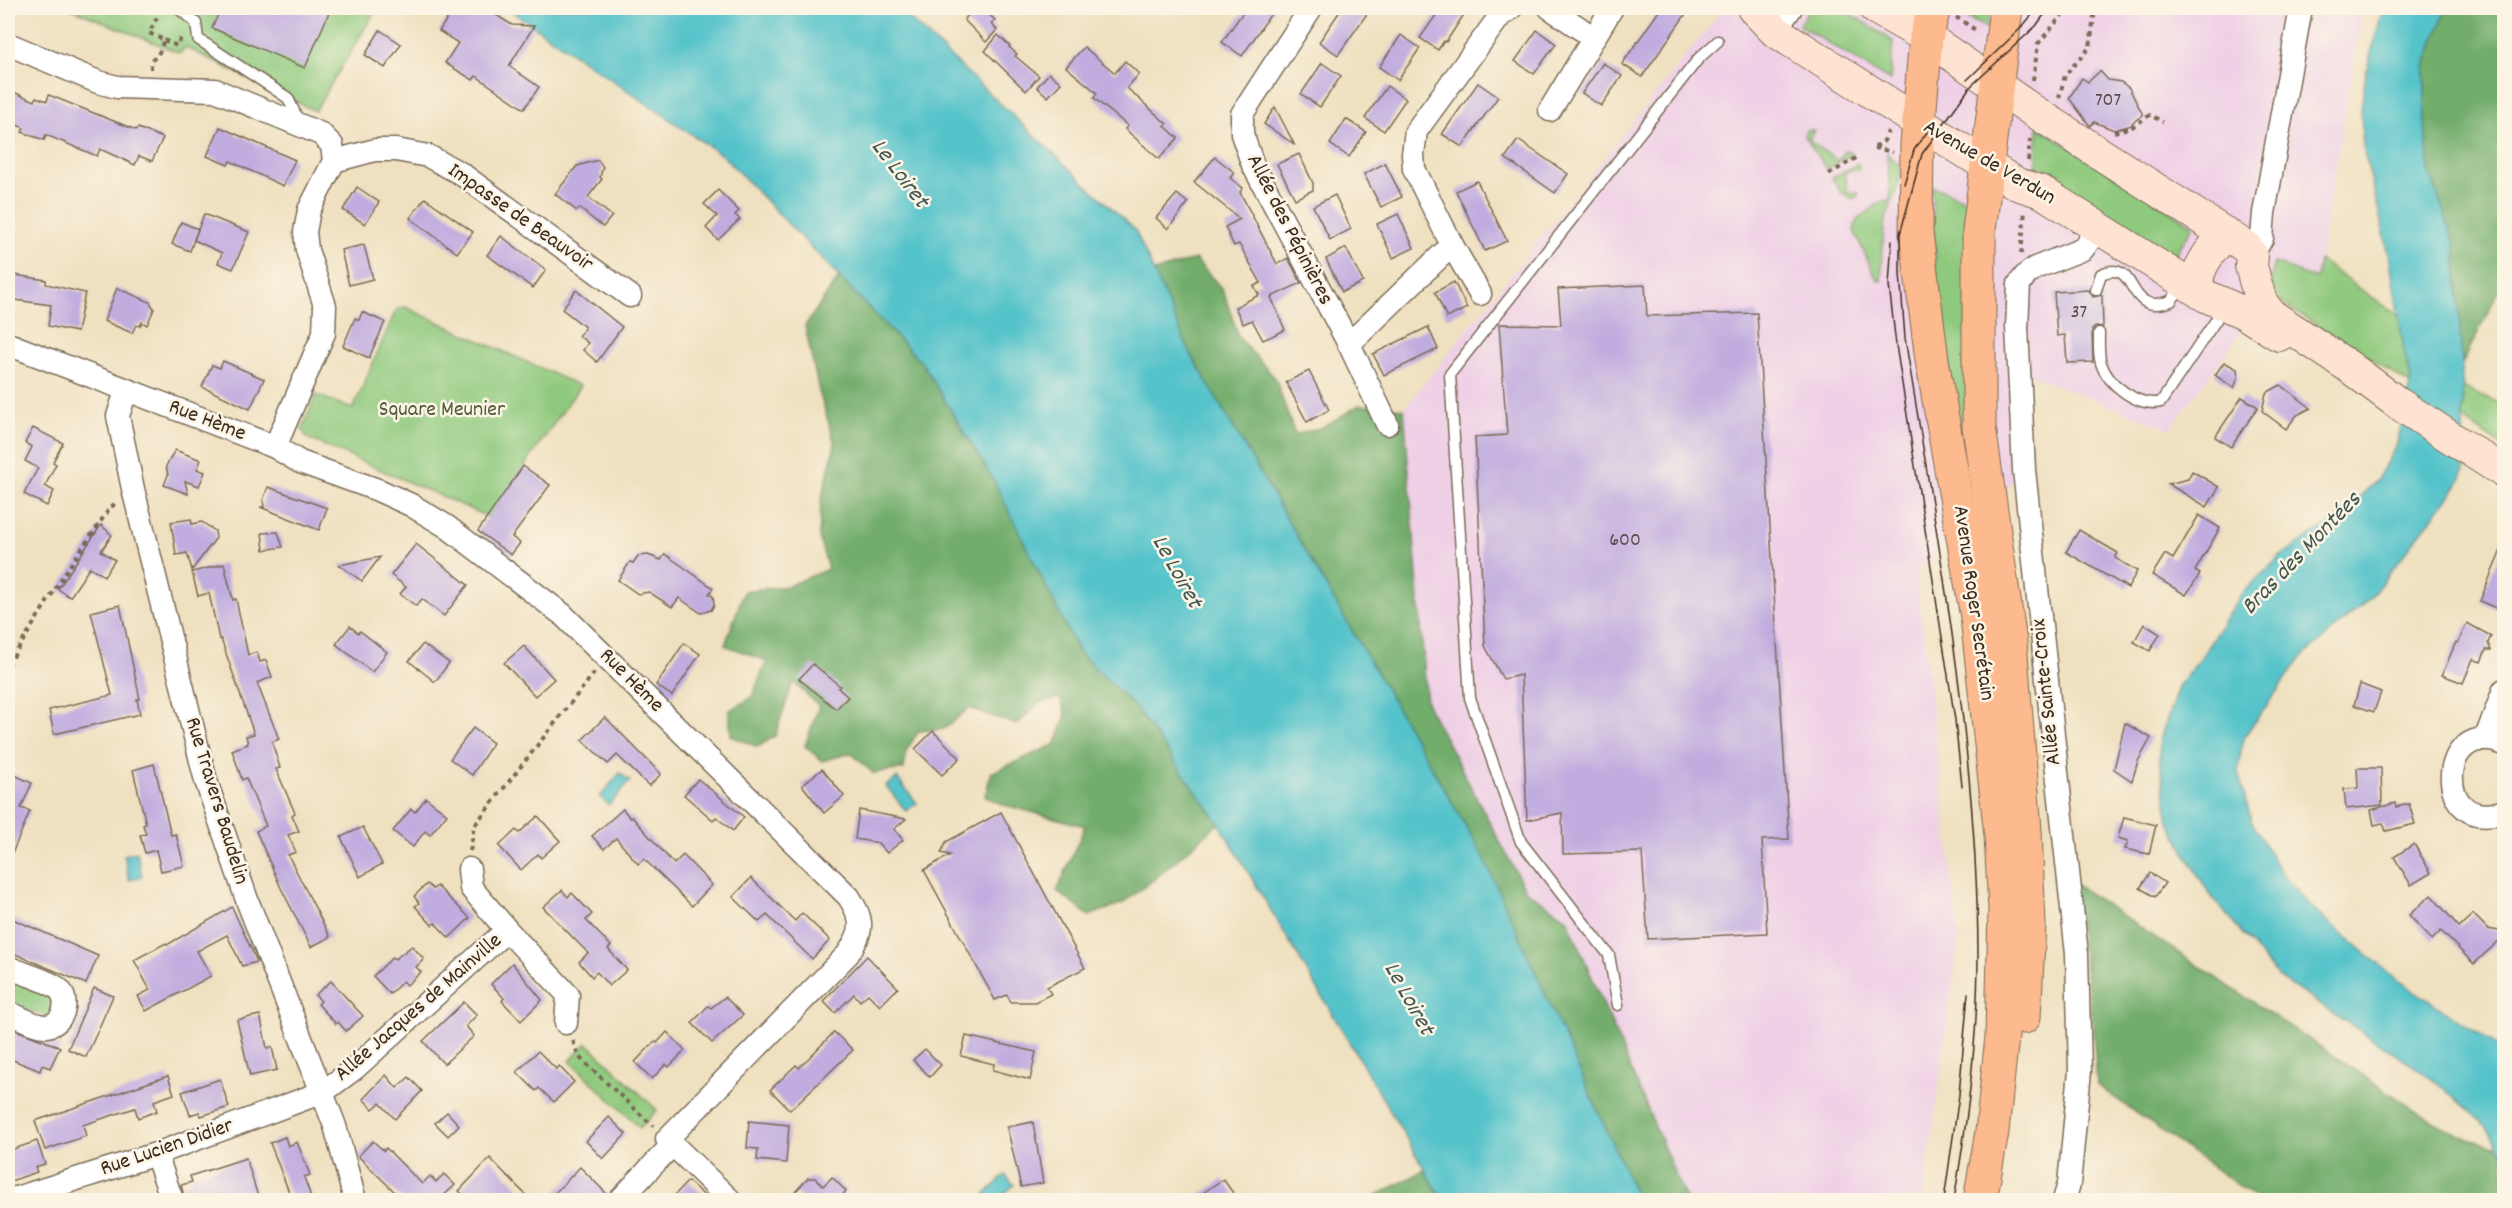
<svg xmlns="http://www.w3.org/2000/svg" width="2512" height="1208" font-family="Dekko,sans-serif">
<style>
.built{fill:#efd0e6}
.green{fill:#8ec97d;stroke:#647a4e;stroke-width:1.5}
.forest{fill:#72ad6c;stroke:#566c45;stroke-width:1.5}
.water{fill:#55c3ca;stroke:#487674;stroke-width:1.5}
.building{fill:#c0acdf}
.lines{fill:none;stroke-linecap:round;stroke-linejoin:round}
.lane-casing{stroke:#7a6a57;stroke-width:13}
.street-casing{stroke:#7a6a57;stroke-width:25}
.secondary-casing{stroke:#7a6a57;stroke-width:34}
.primary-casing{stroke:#7a6a57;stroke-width:35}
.path{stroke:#7a6a57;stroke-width:4;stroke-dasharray:4.5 4.5;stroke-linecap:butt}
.lane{stroke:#fff;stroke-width:10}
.street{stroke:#fff;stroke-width:22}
.secondary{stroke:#fee3d2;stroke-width:32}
.primary{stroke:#fcba8e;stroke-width:33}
.tram{stroke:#3b2a1e;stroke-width:1.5}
.labels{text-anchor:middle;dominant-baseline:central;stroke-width:5;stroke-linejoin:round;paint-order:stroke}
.number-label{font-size:20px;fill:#5c4a4e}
.street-label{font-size:22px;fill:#3b2a1e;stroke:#fcf5e5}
.park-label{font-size:22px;fill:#545a3a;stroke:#fcf5e5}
.water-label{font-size:24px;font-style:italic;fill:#435852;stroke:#fcf5e5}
</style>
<rect width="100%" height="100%" fill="#fcf5e5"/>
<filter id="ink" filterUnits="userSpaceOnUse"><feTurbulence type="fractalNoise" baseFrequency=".0167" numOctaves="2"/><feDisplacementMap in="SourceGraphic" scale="12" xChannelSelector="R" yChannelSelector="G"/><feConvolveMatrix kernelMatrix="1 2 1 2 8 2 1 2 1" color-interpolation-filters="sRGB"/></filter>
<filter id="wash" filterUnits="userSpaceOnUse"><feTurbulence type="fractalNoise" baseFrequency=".008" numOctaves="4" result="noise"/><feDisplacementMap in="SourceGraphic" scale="24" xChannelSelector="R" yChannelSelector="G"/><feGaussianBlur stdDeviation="1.35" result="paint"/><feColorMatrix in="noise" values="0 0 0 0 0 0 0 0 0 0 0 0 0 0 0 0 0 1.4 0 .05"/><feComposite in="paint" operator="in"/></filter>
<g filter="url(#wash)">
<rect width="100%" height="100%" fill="#efe0c0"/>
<polygon class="built" points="1724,8 2363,8 2316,280 2276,284 2170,429 2025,373 2024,470 1916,572 1959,938 1923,1200 1686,1200 1567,918 1526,891 1427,704 1404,409"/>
<g class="green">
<polygon points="69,8 377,8 315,111 185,47 180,53"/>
<polygon points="1810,8 1841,8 1893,41 1890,81 1799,25"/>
<polygon points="1948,8 1990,8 1987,28"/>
<polygon points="2038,127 2194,226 2170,262 2036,175"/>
<polygon points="1807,130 1814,130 1809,140 1838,161 1846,150 1853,154 1827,169 1804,136"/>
<polygon points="1887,153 1901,167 1901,177 1884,225 1881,281 1877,280 1854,231 1857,220 1881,202 1890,201"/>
<polygon points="1858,163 1859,170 1845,171 1847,192 1858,192 1858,196 1852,199 1841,193 1832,178"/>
<polygon points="1932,186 1967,200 1974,524 1937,305"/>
<polygon points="2319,260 2399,316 2411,379 2410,384 2269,295 2274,263 2316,279"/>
<polygon points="405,307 580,386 489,517 307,438 302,429 316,395 353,409 396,310"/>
<polygon points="2462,387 2504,405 2504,448 2463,419"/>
<polygon points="8,972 53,997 56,1009 50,1016 8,1007"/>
<polygon points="587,1043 657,1110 640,1128 570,1061"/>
</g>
<g class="forest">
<polygon points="2446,8 2504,8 2504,280 2462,364 2455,244 2429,170 2425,123 2425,67"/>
<polygon points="1195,259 1223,290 1239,338 1275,378 1295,435 1324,427 1359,405 1404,409 1427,704 1526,891 1567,918 1686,1200 1638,1200 1482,854 1190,353 1154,272"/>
<polygon points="839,277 922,363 993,479 1078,651 1135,707 1219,823 1157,877 1123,903 1089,916 1057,891 1085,826 1001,804 985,796 991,773 1056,744 1066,714 1060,698 1039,703 1017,725 969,708 944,729 919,731 906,751 904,769 873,773 851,753 822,761 805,746 819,706 793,682 775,736 758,747 731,736 729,711 751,698 767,661 725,645 744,591 788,586 828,569 819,537 821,501 835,444 819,391 805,326"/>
<polygon points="2073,883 2432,1121 2469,1139 2499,1147 2504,1155 2504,1200 2259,1200 2097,1085 2092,1016"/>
<polygon points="1425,1170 1443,1200 1368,1200"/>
</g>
<g class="water">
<polygon points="507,8 898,8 1135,230 1190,353 1482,854 1638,1200 1443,1200 1219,823 1135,707 1078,651 993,479 922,363 723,156"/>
<polygon points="2383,8 2446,8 2425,67 2425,123 2429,170 2455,244 2462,364 2464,470 2457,486 2370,598 2300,659 2243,738 2238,772 2251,820 2279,870 2312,908 2394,977 2504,1051 2504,1155 2487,1127 2432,1078 2278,977 2209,893 2187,856 2169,821 2159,756 2160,739 2179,685 2200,659 2241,594 2281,556 2338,518 2376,481 2397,444 2411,379 2405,356 2389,254 2363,147 2361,110 2366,72"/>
<polygon points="620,773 630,781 609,805 600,797"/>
<polygon points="897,778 917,803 906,811 886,786"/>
<polygon points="137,852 142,877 129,880 124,855"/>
<polygon points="1005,1175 1014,1185 997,1200 990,1200 985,1194"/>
</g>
<g id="blocks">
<g class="building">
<polygon points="221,8 331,8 305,68 212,28"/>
<polygon points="454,8 485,8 512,25 534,26 509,66 539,87 524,109 476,76 473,80 445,63 458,43 439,31"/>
<polygon points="974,8 993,8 988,14 995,20 991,24 997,30 986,42 964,20"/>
<polygon points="1246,8 1275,8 1242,56 1222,42"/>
<polygon points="1342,8 1371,8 1338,55 1319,42"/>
<polygon points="1441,8 1451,8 1463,16 1446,42 1444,41 1438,50 1420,38"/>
<polygon points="1661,8 1690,8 1642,77 1622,64"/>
<polygon points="380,30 401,44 385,68 365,55"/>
<polygon points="1537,30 1556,44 1534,74 1515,61"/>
<polygon points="998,35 1010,46 1009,47 1017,54 1015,56 1039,76 1026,91 985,51"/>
<polygon points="1401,35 1420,48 1398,80 1379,67"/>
<polygon points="1084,47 1115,73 1125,61 1139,74 1127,88 1167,124 1165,126 1178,138 1159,159 1125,129 1128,126 1094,98 1097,93 1066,67"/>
<polygon points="1322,63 1341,76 1320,107 1301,94"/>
<polygon points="1603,63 1622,76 1601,106 1582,93"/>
<polygon points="2100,71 2108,80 2121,82 2129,88 2143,115 2132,123 2132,125 2114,130 2094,122 2090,126 2069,98 2082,78 2088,82"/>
<polygon points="1049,73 1061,83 1048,97 1037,87"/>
<polygon points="1478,83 1498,97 1462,147 1442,134"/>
<polygon points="1387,86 1406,99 1384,131 1365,118"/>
<polygon points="8,90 35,101 36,97 47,101 49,95 136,130 138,128 163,138 152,161 139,156 135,165 100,149 97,156 46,135 44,140 22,132 24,128 8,121"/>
<polygon points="1275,107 1294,144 1264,124"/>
<polygon points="1346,119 1366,132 1349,157 1330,144"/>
<polygon points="220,127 295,160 283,186 230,161 228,165 207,156"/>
<polygon points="1518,140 1568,174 1555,193 1505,158"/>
<polygon points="1299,154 1313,183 1313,190 1295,199 1277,164"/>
<polygon points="1215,157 1235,173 1230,178 1243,188 1240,192 1277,264 1288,258 1301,283 1271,297 1285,330 1263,340 1252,320 1243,324 1235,307 1259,295 1254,286 1261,283 1239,244 1234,246 1225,227 1240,219 1194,182"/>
<polygon points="598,160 603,167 600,177 602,179 588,197 612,216 603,227 579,208 577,211 555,194 577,166"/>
<polygon points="1385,163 1402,197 1381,207 1364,174"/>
<polygon points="1477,181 1507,241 1485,251 1456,191"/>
<polygon points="357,187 379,202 365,224 343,210"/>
<polygon points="718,190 739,211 735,215 740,219 718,240 706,228 717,216 704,204"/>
<polygon points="1177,194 1188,203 1168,229 1156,218"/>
<polygon points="1335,195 1351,229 1330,240 1313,206"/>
<polygon points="425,198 473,232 457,253 410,218"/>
<polygon points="204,214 249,232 233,269 218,263 222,253 194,240"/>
<polygon points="1398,214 1414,248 1393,258 1377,224"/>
<polygon points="181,222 198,229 190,251 172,244"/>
<polygon points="501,236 546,270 533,288 487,255"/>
<polygon points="364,245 373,279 349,285 341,250"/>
<polygon points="1346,248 1363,282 1342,292 1326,259"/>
<polygon points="8,274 46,280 46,284 85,293 77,332 48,326 51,305 8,299"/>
<polygon points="1454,282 1467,308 1447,318 1435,292"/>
<polygon points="1645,285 1647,316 1757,313 1789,839 1762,840 1767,933 1648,939 1642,852 1563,854 1562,813 1527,820 1521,675 1503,679 1485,646 1475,437 1507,435 1499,324 1561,325 1558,289"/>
<polygon points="117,288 150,302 154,309 147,325 142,322 140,326 136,325 132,333 104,321"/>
<polygon points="576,290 622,327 597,362 583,350 588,343 579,336 585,327 562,309"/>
<polygon points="2089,290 2093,297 2102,295 2103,327 2096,326 2092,330 2093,362 2067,363 2065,335 2057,336 2054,292"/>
<polygon points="362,312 385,322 369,358 343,346 355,318 359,320"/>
<polygon points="1428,327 1438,349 1384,375 1373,354"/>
<polygon points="223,361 264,379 250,409 202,387 212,365 220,368"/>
<polygon points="2224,362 2237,369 2238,377 2234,388 2215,375"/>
<polygon points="1309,371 1329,410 1307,422 1286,382"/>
<polygon points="2281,385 2311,408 2297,415 2286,429 2262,411 2266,393"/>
<polygon points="2242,397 2258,407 2231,447 2215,437"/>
<polygon points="33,428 63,443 53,462 56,464 45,486 54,491 47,506 24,494 38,468 25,461 32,447 25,443"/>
<polygon points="175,450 201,460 197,469 205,472 199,486 185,481 188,494 164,485 168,475 166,466"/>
<polygon points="523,466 550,485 512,537 520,543 511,555 478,531"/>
<polygon points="2192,471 2219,487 2207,507 2168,484 2188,479"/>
<polygon points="268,487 327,508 319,530 260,507 264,507 263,500"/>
<polygon points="2199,515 2220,528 2195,571 2200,574 2186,595 2152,575 2165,554 2173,559"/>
<polygon points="191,519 192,524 202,522 215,531 216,538 192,570 187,553 176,555 171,522"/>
<polygon points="101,525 112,535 101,551 115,560 104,576 90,567 70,597 58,589"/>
<polygon points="2079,530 2118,553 2115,558 2137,571 2128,588 2066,552"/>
<polygon points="278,532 283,547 264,550 262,533"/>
<polygon points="2504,543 2505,600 2500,610 2480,601"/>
<polygon points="416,544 468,585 444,616 422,599 416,606 400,594 406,587 391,575"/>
<polygon points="665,554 713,588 709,594 713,596 714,605 711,610 701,613 679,598 672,607 649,592 638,594 618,580 630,562 633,563 638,556 648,555 661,560"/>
<polygon points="380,557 362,581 339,565"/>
<polygon points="224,564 233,600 236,599 248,655 257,652 260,662 266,660 272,677 257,683 279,739 272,742 280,768 276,769 295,813 292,815 299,831 288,835 296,852 288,855 330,937 311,947 281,888 256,831 266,826 246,778 242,780 232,750 248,744 246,736 254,734 221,639 219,639 209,593 198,596 192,572"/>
<polygon points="120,605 140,699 137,699 140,714 54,734 49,710 112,695 91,612"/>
<polygon points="2467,623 2491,636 2488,643 2491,650 2486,650 2481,662 2473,659 2463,683 2442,675 2456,642 2458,643"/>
<polygon points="2144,624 2160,634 2150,651 2134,642"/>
<polygon points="350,626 358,633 360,631 387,652 372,672 336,644"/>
<polygon points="684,643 700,654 672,696 656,685"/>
<polygon points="423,644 449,663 435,682 409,661"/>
<polygon points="524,646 554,679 535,696 504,663"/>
<polygon points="813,664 840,686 838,688 848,697 836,709 799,679"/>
<polygon points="2360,684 2381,692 2374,712 2354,705"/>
<polygon points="605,717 661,774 649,786 617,755 608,764 582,740"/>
<polygon points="2125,723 2151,738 2138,761 2132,781 2114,769"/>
<polygon points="473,728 493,743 472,775 450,759"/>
<polygon points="933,731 960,758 942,775 915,749"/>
<polygon points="154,764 171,835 176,834 184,866 161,871 156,850 145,853 140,835 146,834 143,825 146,824 133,770"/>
<polygon points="2357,768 2381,768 2382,805 2346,809 2344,789 2358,788"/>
<polygon points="822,769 844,796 824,813 802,785"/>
<polygon points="8,772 32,783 21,808 30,811 8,863"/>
<polygon points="698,779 744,817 733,831 716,817 713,820 684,795"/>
<polygon points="426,798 447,814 430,835 425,831 413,847 393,831 411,809 415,812"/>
<polygon points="2395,803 2396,807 2409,804 2415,824 2386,831 2383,823 2374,825 2371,810"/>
<polygon points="623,809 630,818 632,817 674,864 683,855 712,885 692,906 644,859 638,864 616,838 604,849 592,836"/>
<polygon points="859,810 906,819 894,829 903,840 887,853 878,843 855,839"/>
<polygon points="1001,812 1085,968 1047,987 1051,994 1035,1002 1011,1002 1007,995 995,1000 924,870 950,855 941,853 946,842"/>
<polygon points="538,816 560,841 541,858 538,854 521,870 499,846 516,830 519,833"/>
<polygon points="2124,817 2156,825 2149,854 2125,849 2128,841 2118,838"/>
<polygon points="363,827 382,864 360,877 341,837"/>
<polygon points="2414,844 2431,873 2411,885 2394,857"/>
<polygon points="2150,873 2165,883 2155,897 2140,888"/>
<polygon points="751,878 795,921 802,913 830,940 812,959 767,915 759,922 733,897"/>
<polygon points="427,884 433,889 437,886 470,918 449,938 435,923 432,925 415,906 419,903 414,896"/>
<polygon points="562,890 568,897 572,893 592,914 586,920 611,946 608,949 627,970 609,986 597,972 592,977 579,962 588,953 543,907"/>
<polygon points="2431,895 2459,927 2473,914 2488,929 2505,932 2505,935 2474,964 2441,931 2432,940 2409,915"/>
<polygon points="232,907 257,962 242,966 227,935 197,951 211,976 146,1011 138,996 150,990 134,960 166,943 167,945"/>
<polygon points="8,917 98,956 86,984 8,951"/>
<polygon points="412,946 424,959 416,967 421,972 407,985 403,981 390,994 373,976 393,957 395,959"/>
<polygon points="867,956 898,988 880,1006 868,994 860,1001 854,994 835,1013 823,1001"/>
<polygon points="512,963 542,1000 521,1021 502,1001 504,998 491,984"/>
<polygon points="331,981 363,1016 346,1031 338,1022 336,1024 318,1004 321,1001 315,995"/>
<polygon points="94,988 113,996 86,1057 68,1049"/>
<polygon points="725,997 743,1015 712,1043 692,1023 708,1006 711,1008"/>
<polygon points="464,1002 477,1015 466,1026 474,1036 444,1064 423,1041"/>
<polygon points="260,1015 267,1048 272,1047 277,1070 250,1076 237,1020"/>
<polygon points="8,1027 60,1047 50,1068 42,1065 40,1071 8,1058"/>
<polygon points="667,1032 685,1050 669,1067 666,1064 652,1079 635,1062 655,1041 657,1043"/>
<polygon points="834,1032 853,1050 790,1110 770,1090 796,1065 799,1068"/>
<polygon points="966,1036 1036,1052 1030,1080 993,1070 994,1064 961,1056"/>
<polygon points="925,1049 941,1065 930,1077 913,1060"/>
<polygon points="538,1051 556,1069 559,1066 574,1082 554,1102 539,1088 536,1091 517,1072"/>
<polygon points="386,1075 397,1088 409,1077 422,1091 395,1119 380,1103 373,1109 363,1099"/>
<polygon points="168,1076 174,1094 154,1101 157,1111 138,1118 135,1108 104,1118 83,1125 86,1136 45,1150 35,1121"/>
<polygon points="220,1079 229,1107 201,1116 199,1112 190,1115 182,1092"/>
<polygon points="447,1112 459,1125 448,1136 435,1123"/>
<polygon points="609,1117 626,1134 603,1159 586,1141"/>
<polygon points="749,1121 789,1125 786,1163 757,1160 758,1149 747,1148"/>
<polygon points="1033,1122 1043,1183 1021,1187 1007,1127"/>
<polygon points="285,1137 288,1146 297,1142 310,1175 304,1177 312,1200 292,1200 270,1143"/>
<polygon points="37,1141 45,1164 35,1167 37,1172 8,1182 8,1151"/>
<polygon points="373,1141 384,1151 386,1148 422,1184 430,1176 436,1182 444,1174 455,1185 439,1200 403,1200 358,1156"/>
<polygon points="246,1158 259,1200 220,1200 219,1195 202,1200 185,1200 181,1185 192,1182 190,1176"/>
<polygon points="490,1158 517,1186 531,1200 469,1200 459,1191"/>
<polygon points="580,1167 608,1195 607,1200 548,1200"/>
<polygon points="832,1177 846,1191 839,1200 804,1200 795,1192 808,1178 815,1178 823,1186"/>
<polygon points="1223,1179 1238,1200 1193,1200"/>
<polygon points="688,1181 709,1200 670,1200"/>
</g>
</g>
</g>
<g filter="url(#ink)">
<use href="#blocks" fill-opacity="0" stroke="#7a6a57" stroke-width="1.5"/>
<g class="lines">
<g class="lane-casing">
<g id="lane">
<polyline points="178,8 196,23 198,39 288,98 299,122"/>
<path d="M 2096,290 L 2101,274 C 2141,257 2122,318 2171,301 L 2179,290 L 2185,286"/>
<path d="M 2099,333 C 2099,342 2098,354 2101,363 C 2107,384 2139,408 2161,402 L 2216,320 L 2221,307"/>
<polyline points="1618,1005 1609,955 1521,842 1470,698 1450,374 1699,58 1718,41"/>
</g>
</g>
<g class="street-casing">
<g id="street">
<polyline points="1311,8 1242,114 1242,134 1253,165 1349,344 1387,424"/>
<polyline points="1550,8 1594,38"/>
<polyline points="1775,31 1791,8"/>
<polyline points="8,44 98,82 117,87 215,90 321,134 332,145 334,161 309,210 305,232 307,250 325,306 324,333 275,447"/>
<polyline points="1550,110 1612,8"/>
<polyline points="334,161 375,150 396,150 428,156 460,173 630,296"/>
<polyline points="1452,245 1480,294"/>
<polyline points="2252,256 2262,238 2264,213 2301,8"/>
<path d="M 8,344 L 275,447 L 300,462 L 378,490 L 411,505 L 446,526 L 562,614 L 849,897 C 864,922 864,929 848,954 L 667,1139 L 730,1200"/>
<polyline points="1349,344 1452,245 1414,169 1413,154 1416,131 1500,16 1511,8"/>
<polyline points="126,391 118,416 133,489 206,781 247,900 335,1126 355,1200"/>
<polyline points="2485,740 2504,690"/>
<path d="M 2504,744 C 2437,715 2432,837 2504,811"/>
<polyline points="507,930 568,995 566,1023"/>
<path d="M 8,967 C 23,974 42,978 56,987 C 71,996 65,1024 47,1026 C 35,1027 18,1016 8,1012"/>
<polyline points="156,1154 172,1200"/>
<polyline points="10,1200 156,1154 323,1092 354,1069 507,930 471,888 469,869"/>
<polyline points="620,1200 673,1144"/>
<polyline points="2064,1200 2069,1184 2080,1071 2077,954 2024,470 2017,327 2019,284 2026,275 2035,268 2083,249 2099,227"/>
</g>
</g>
<g class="secondary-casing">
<g id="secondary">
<polyline points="1753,8 1775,31 1986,165 2017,184 2042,192 2206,296 2244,313 2279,335"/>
<polyline points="1875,8 1926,37 2032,110 2246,247 2252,256 2251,266 2261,302 2271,315 2348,366 2399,404 2504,472"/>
<path d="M 2201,293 C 2189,275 2213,246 2227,234"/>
</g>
</g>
<g class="primary-casing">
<g id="primary">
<polyline points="1934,8 1926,37 1917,144 1916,233 1932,360 1977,617 2001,835 2005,910 2002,1036 1992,1132 1980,1200"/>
<polyline points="2006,8 1979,231 1979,427 2010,642 2025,831 2029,925 2024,1017"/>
</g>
</g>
<g class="path">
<polyline points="1956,17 1977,31"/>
<polyline points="164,40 177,46 182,36"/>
<polyline points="151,69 151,61 158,55 164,40 149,33 159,14"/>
<polyline points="2033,80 2038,44 2068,8"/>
<polyline points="2059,98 2065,75 2090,47 2095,8"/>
<polyline points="2114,132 2132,127 2150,115 2163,122"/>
<polyline points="1875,147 1884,141 1888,131"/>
<polyline points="1874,148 1893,152"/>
<polyline points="2028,161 2030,139"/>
<polyline points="1829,174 1858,157"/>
<polyline points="2021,254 2025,210"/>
<polyline points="8,665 67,570 110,508 117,502"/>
<polyline points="470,851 474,826 595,672"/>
<polyline points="573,1041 579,1057 653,1126"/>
</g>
<use href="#lane" class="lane"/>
<use href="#street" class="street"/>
<use href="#secondary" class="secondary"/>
<use href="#primary" class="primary"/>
<g class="tram">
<polyline points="1967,80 2020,29 2038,8"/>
<polyline points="1904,184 1914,150 1930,128"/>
<polyline points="1892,240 1889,285 1896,345 1955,720 1962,786"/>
<polyline points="1944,1200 1959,1095 1968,993"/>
<path d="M 1954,1200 C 1968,1119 1978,1035 1978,953 C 1977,745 1938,542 1905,338 L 1900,273 L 1900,234 L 1922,154 L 1970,87 L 2036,26 L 2049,8"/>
</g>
</g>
</g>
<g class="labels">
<g class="number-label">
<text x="2108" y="101">707</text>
<text x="2079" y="313">37</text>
<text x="1625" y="541">600</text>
</g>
<g class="street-label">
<text transform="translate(1989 163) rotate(30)">Avenue de Verdun</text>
<text transform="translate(520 218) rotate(35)">Impasse de Beauvoir</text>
<text transform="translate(1289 230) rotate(63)">Allée des Pépinières</text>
<text transform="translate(207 421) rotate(21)">Rue Hème</text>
<text transform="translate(1973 603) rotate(82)">Avenue Roger Secrétain</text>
<text transform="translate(631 681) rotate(45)">Rue Hème</text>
<text transform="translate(2047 692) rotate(-96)">Allée Sainte-Croix</text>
<text transform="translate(216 801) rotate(73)">Rue Travers Baudelin</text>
<text transform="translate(419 1008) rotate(-41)">Allée Jacques de Mainville</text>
<text transform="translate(167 1148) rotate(-19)">Rue Lucien Didier</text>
</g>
<g class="park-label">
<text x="442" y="410">Square Meunier</text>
</g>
<g class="water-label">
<text transform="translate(899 174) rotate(53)">Le Loiret</text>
<text transform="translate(2302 554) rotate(-46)">Bras des Montées</text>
<text transform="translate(1176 572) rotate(61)">Le Loiret</text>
<text transform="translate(1408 999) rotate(61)">Le Loiret</text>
</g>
</g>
<rect width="2512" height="1208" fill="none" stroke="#fcf5e5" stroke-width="30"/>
</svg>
